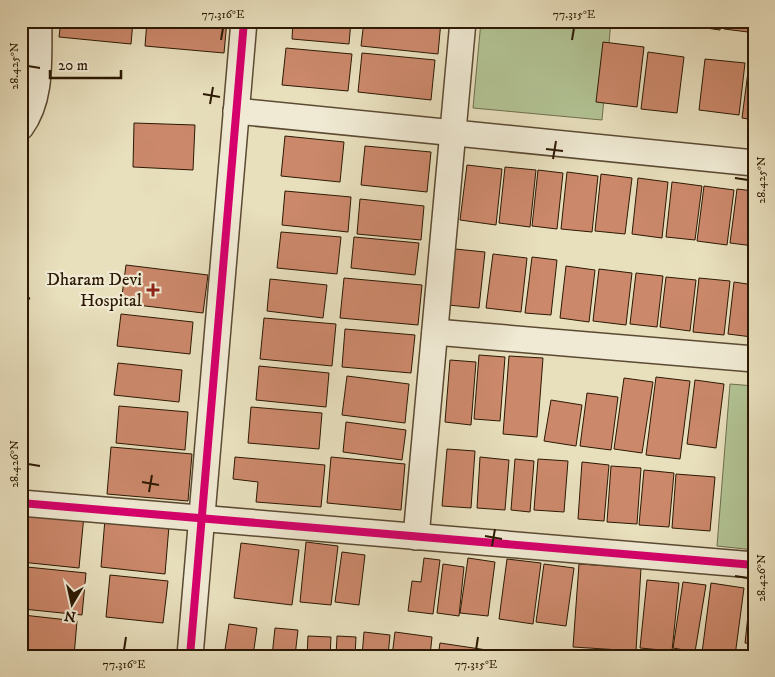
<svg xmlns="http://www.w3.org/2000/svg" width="775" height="677" font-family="'IM FELL DW Pica',serif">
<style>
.green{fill:#b2c394;stroke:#6f6e4c}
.building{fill:#cb886b;stroke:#2c1903}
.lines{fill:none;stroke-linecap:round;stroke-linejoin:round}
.minor-casing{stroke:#5b4a32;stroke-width:28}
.minor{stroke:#f0ead4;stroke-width:25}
.cycleway-casing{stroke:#f0ead4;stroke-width:11}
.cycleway{stroke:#d6006c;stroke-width:8}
.ticks{fill:none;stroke:#2c1903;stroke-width:2}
.poi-dot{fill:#8f2418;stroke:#f0ead4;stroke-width:2}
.labels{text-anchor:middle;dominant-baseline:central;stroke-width:4.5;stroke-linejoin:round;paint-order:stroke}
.poi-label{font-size:18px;fill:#2c1903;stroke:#f0ead4;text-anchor:end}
.neatline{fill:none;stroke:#2c1903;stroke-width:2}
.ticks-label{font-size:12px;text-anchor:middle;fill:#2c1903}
</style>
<rect width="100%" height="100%" fill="#e8dfbd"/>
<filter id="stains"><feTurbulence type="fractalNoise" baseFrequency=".004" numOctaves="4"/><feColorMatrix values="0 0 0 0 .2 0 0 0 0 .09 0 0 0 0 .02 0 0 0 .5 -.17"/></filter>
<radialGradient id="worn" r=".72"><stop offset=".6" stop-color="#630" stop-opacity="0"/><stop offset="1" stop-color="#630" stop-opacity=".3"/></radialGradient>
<g class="green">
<polygon points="481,21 611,21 602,120 473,108"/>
<polygon points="730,384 754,386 754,550 717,546"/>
</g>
<g class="building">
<polygon points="61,21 133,21 131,44 59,37"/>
<polygon points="147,21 227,21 224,53 145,46"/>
<polygon points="293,21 351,21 349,44 292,39"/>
<polygon points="364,21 441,21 438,54 361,46"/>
<polygon points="643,21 680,21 679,26"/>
<polygon points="692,21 721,21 720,30 692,26"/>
<polygon points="724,21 749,21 748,32 724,29"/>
<polygon points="752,21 754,21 754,31 751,31"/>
<polygon points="603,42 644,47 637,107 596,102"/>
<polygon points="286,48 352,54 348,91 282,85"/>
<polygon points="648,52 684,57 677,113 641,109"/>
<polygon points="362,53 435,60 431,100 358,92"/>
<polygon points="705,59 745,63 739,115 699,110"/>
<polygon points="749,64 754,65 754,120 742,118"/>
<polygon points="134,123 195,125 193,170 133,167"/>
<polygon points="285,136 344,142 340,182 281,176"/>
<polygon points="365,146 431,152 427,192 361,185"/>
<polygon points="467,165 502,169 496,225 460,220"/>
<polygon points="505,167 536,170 530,227 499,223"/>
<polygon points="538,170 563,173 557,229 532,226"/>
<polygon points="567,172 598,176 592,232 561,229"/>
<polygon points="601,174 632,178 625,234 595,231"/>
<polygon points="638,178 668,182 662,238 632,234"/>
<polygon points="672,182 702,186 695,240 666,237"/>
<polygon points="704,186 734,190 727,245 697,241"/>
<polygon points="737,189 754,191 754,246 730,243"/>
<polygon points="285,191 351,197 348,232 282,225"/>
<polygon points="360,199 424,206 421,240 357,234"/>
<polygon points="281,232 341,237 337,274 277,268"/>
<polygon points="354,237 419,243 415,275 351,268"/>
<polygon points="455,249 485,252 479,308 448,305"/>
<polygon points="493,254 527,258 521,312 486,308"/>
<polygon points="532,257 557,260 551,315 525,313"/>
<polygon points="126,265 208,275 203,313 121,303"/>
<polygon points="566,266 595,270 589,322 560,318"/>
<polygon points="599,269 632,273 626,325 593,321"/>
<polygon points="636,273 663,276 657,327 630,324"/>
<polygon points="666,277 696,280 690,331 660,327"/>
<polygon points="344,278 422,285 418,325 340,318"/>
<polygon points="699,278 730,281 724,335 693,332"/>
<polygon points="270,279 327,285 323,318 267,311"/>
<polygon points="734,282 754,285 752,337 728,334"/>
<polygon points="21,293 30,298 21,312"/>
<polygon points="121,314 193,322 190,354 117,346"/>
<polygon points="264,318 336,324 332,366 260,359"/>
<polygon points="345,329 415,335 411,373 342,367"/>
<polygon points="479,355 505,357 500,421 474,419"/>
<polygon points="509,356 543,358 537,437 503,434"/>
<polygon points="450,360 476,362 471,425 445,422"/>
<polygon points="118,363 182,370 179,402 114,395"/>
<polygon points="259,366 329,373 326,407 256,400"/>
<polygon points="347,376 409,384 405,423 342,415"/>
<polygon points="656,377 690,381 680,459 646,455"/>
<polygon points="624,378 653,382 642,453 614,449"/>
<polygon points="695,380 724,384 716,448 687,444"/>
<polygon points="587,393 618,397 611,450 580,446"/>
<polygon points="551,400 582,405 576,446 544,441"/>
<polygon points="119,406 188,412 185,450 116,443"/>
<polygon points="251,407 322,413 319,449 248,443"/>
<polygon points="346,422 406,430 402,460 343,452"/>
<polygon points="111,447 192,454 188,501 107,494"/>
<polygon points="447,449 475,451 471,508 442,506"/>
<polygon points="235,457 325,465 321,507 256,502 258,482 233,479"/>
<polygon points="331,457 405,464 401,510 327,503"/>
<polygon points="480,457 509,460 505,510 477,508"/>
<polygon points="515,459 534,461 530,512 511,510"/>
<polygon points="538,459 568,461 564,512 534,510"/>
<polygon points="582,462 609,465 604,521 578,519"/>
<polygon points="611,466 641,468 637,524 607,522"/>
<polygon points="644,470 674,473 669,527 639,525"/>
<polygon points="676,474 715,477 710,531 672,528"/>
<polygon points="26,510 84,515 79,568 21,562"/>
<polygon points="105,519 169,526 165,574 101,567"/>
<polygon points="306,542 338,546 331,605 300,602"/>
<polygon points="241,543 299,550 292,605 234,598"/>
<polygon points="342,552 365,555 359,605 335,602"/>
<polygon points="424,558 440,560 433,614 408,611 412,581 421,582"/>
<polygon points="468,558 495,562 488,616 460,613"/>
<polygon points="507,559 541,563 533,624 499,619"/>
<polygon points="443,564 464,567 459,616 437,613"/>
<polygon points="544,564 574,568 566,626 536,622"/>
<polygon points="579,564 641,568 636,651 573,647"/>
<polygon points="27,567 86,573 82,615 23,609"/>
<polygon points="110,575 168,581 163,623 106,617"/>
<polygon points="647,580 679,583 672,651 640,648"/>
<polygon points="683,582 706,585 695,652 673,648"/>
<polygon points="711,583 744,588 735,656 702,653"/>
<polygon points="751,588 754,588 754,644 745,643"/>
<polygon points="23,615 77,621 74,656 21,656"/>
<polygon points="229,624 257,628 253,656 224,656"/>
<polygon points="275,628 298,630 295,656 272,656"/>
<polygon points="364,632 390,635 388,656 362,656"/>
<polygon points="395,632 432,637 430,656 392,656"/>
<polygon points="308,636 331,637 330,656 307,656"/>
<polygon points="337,636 356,637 355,656 336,656"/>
<polygon points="440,643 487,650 486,656 438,656"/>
<polygon points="505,651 531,654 531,656 504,656"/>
</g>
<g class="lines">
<g class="minor-casing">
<g id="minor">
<polyline points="236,111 754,163"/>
<path d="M 21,127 C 43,97 38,56 39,21"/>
<polyline points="435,332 754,359"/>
<polyline points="21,503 754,565"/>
<polyline points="416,537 463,21"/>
<polyline points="190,656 244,21"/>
</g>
</g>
<use href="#minor" class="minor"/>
<g class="cycleway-casing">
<g id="cycleway">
<polyline points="21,503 754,565"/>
<polyline points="190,656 244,21"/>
</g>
</g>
<use href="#cycleway" class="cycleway"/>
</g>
<path class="ticks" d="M 221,40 L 223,28M 572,40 L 574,28M 28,66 L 40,68M 203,94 L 220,97M 210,104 L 213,87M 546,149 L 563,151M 553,159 L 556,141M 735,178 L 748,180M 28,464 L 40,466M 142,482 L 159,485M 149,492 L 152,475M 485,536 L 502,539M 492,546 L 495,529M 735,576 L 748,578M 124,650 L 126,637M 476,650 L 478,637"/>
<path class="poi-dot" d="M150.5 282.5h5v5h5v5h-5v5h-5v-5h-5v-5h5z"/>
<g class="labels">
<g class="poi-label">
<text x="142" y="280">Dharam Devi<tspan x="142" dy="21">Hospital</tspan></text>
</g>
</g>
<rect width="775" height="677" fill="none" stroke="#e8dfbd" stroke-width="55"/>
<g transform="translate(72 604) rotate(189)" stroke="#f0ead4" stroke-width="4" paint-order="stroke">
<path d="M0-4L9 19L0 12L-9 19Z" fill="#2c1903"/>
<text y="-8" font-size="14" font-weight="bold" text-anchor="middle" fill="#2c1903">N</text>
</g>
<path d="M50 70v8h71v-8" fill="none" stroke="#2c1903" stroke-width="2.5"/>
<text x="58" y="70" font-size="15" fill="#2c1903" stroke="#f0ead4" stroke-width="4" paint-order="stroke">20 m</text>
<rect x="28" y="28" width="720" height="622" class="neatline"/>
<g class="ticks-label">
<text x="223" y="18">77.316°E</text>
<text x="574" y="18">77.315°E</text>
<text transform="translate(14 66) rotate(-90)" y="4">28.425°N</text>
<text transform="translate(761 180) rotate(-90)" y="4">28.425°N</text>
<text transform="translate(14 464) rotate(-90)" y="4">28.426°N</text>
<text transform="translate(761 578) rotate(-90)" y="4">28.426°N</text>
<text x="124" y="668">77.316°E</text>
<text x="476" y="668">77.315°E</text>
</g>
<rect width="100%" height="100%" filter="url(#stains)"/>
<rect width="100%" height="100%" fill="url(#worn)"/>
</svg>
